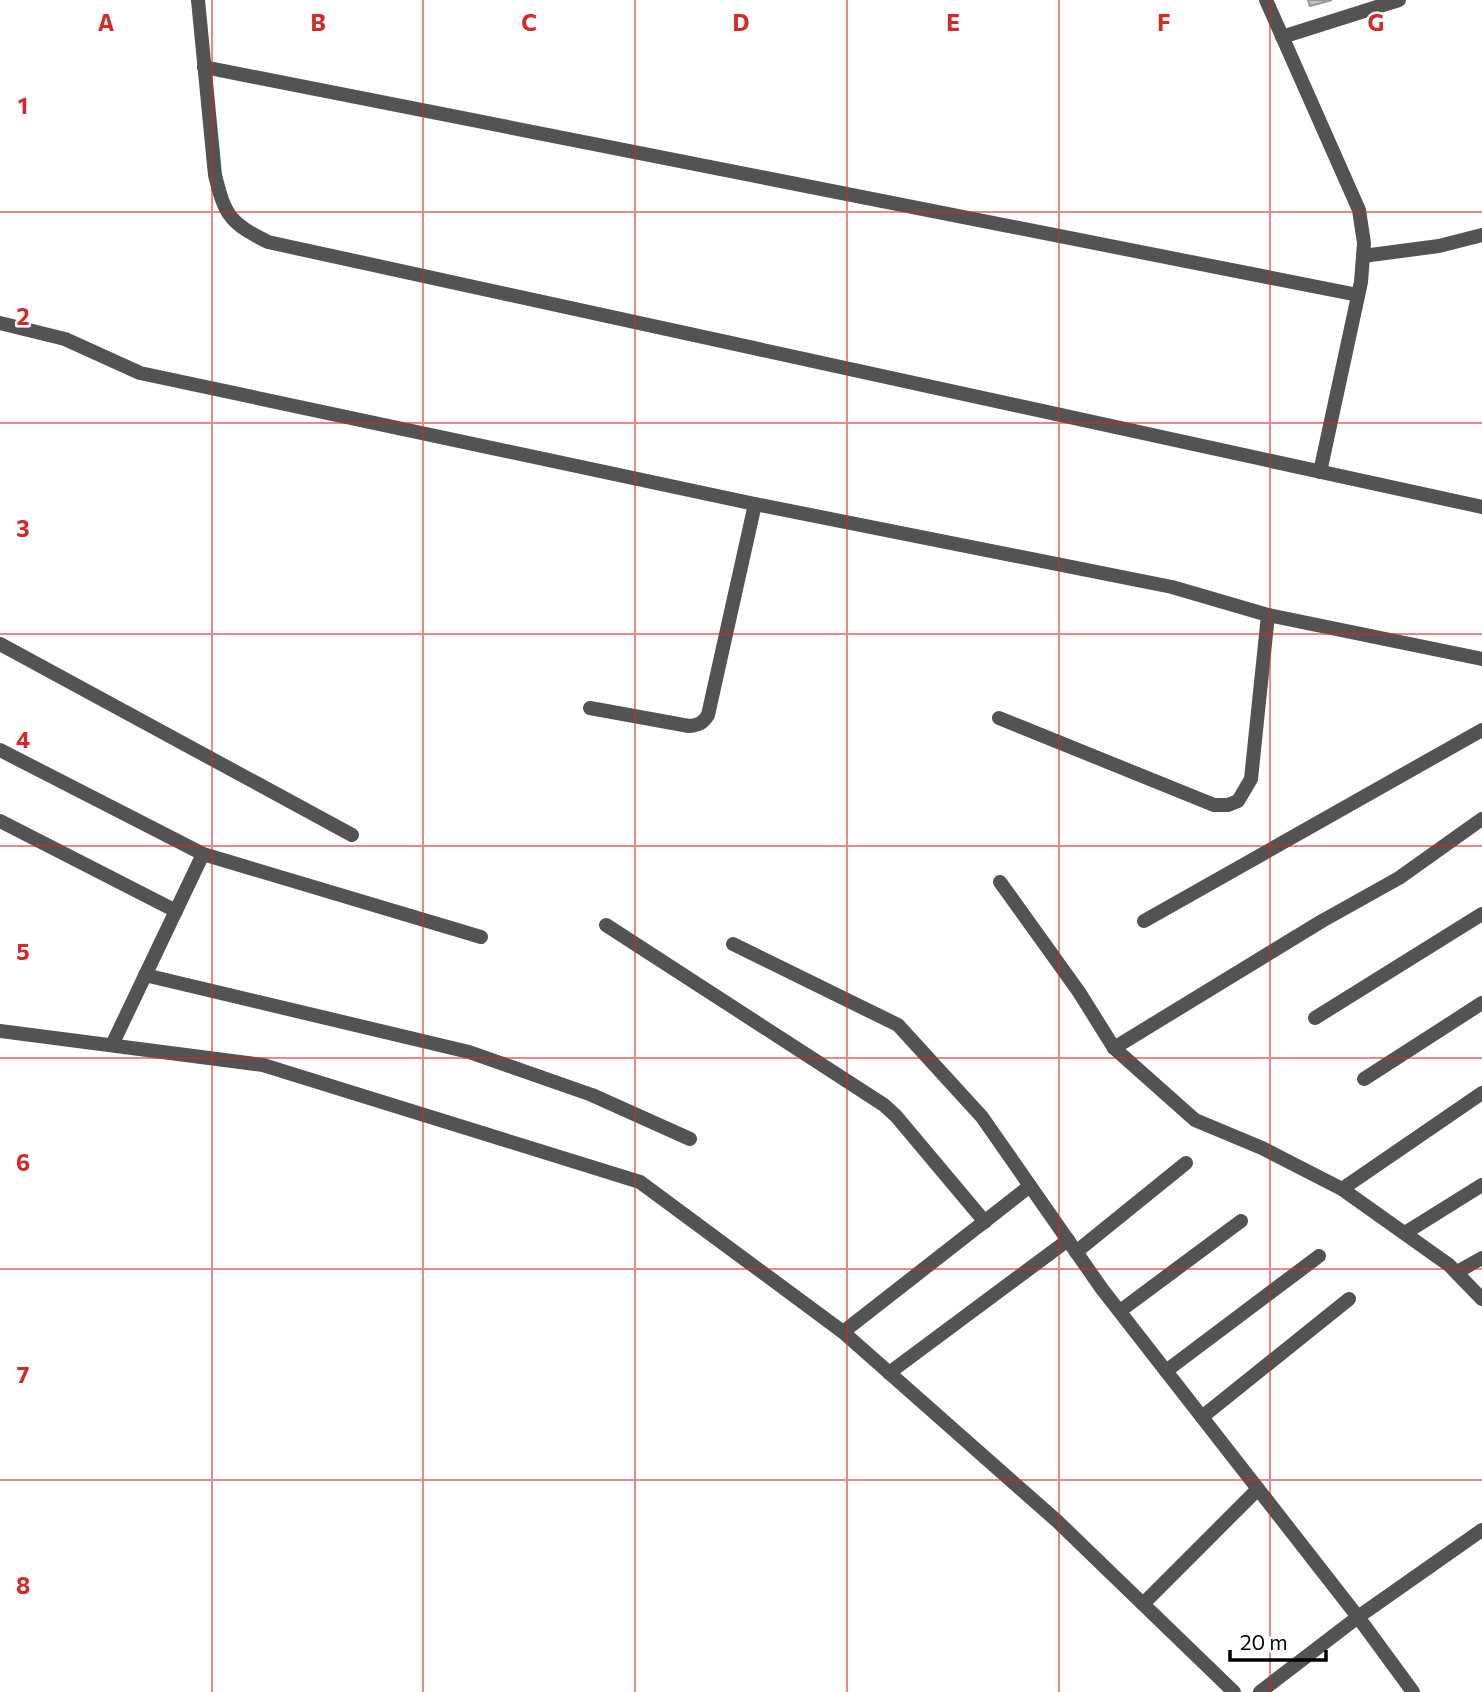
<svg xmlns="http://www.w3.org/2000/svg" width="1482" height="1692" font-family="Commissioner,sans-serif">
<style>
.building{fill:#c3c3c3;stroke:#979797;stroke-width:2}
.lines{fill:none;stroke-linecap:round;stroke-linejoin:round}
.service{stroke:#535353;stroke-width:14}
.minor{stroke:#535353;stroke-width:14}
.grid{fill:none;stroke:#d62828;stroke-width:2;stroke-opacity:0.55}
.grid-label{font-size:23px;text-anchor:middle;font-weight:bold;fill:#d62828;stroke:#fff;stroke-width:5;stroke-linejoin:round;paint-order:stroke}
</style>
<rect width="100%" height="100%" fill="#fff"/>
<polygon class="building" points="1308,0 1332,0 1310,6"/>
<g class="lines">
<g class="service">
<path d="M 198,0 L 215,175 C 225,216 230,223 268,242 L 1482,507"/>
<polyline points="1266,0 1359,210 1364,243 1361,282 1320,472"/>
<polyline points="1282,37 1399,0"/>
<polyline points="204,67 1358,295"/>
<polyline points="1363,256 1439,246 1482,235"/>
</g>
<g class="minor">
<polyline points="0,323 65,339 140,373 755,504 1172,587 1268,615 1482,659"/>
<polyline points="0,644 352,835"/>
<path d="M 590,708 L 689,726 C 699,725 703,723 708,715 L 755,504"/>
<polyline points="999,718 1214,805 1228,805 1238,801 1251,779 1268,615"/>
<polyline points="0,750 203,854 481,937"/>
<polyline points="0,821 176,911"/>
<polyline points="1000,882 1079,992 1114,1048 1195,1120 1262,1148 1342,1189 1449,1265 1482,1299"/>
<polyline points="1144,921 1482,730"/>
<polyline points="606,925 884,1105 896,1116 985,1222"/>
<polyline points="733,944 898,1025 982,1117 1102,1289 1358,1617 1413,1692"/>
<polyline points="145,975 469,1052 592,1095 690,1139"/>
<polyline points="1315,1018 1482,914"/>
<polyline points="0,1031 263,1065 640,1182 843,1332 1057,1521 1234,1692"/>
<polyline points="112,1045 203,854"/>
<polyline points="1114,1048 1322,921 1399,878 1482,819"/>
<polyline points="1364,1079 1482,1003"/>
<polyline points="1342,1189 1482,1093"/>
<polyline points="1405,1233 1482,1185"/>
<polyline points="1076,1252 1186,1163"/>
<polyline points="1457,1272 1482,1258"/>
<polyline points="1120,1311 1241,1221"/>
<polyline points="843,1332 1030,1186"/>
<polyline points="1166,1371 1319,1256"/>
<polyline points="889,1373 1068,1240"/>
<polyline points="1202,1417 1349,1299"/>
<polyline points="1143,1604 1258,1489"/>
<polyline points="1260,1692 1358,1617 1482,1530"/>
</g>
</g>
<path class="grid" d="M 212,0 L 212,1692M 423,0 L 423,1692M 635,0 L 635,1692M 847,0 L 847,1692M 1059,0 L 1059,1692M 1270,0 L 1270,1692M 0,212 L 1482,212M 0,423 L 1482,423M 0,634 L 1482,634M 0,846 L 1482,846M 0,1058 L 1482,1058M 0,1269 L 1482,1269M 0,1480 L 1482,1480"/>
<g class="grid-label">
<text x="106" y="31">A</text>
<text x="318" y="31">B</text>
<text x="529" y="31">C</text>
<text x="741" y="31">D</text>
<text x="953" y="31">E</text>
<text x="1164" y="31">F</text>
<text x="1376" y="31">G</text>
<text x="23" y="114">1</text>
<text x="23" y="325">2</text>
<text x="23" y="537">3</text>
<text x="23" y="748">4</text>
<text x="23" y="960">5</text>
<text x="23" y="1171">6</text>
<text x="23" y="1383">7</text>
<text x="23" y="1594">8</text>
</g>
<path d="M1230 1650v10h96v-10" fill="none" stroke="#000000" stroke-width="3.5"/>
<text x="1240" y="1650" font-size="21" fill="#000000" stroke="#ffffff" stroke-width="5" paint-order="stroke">20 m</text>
</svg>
